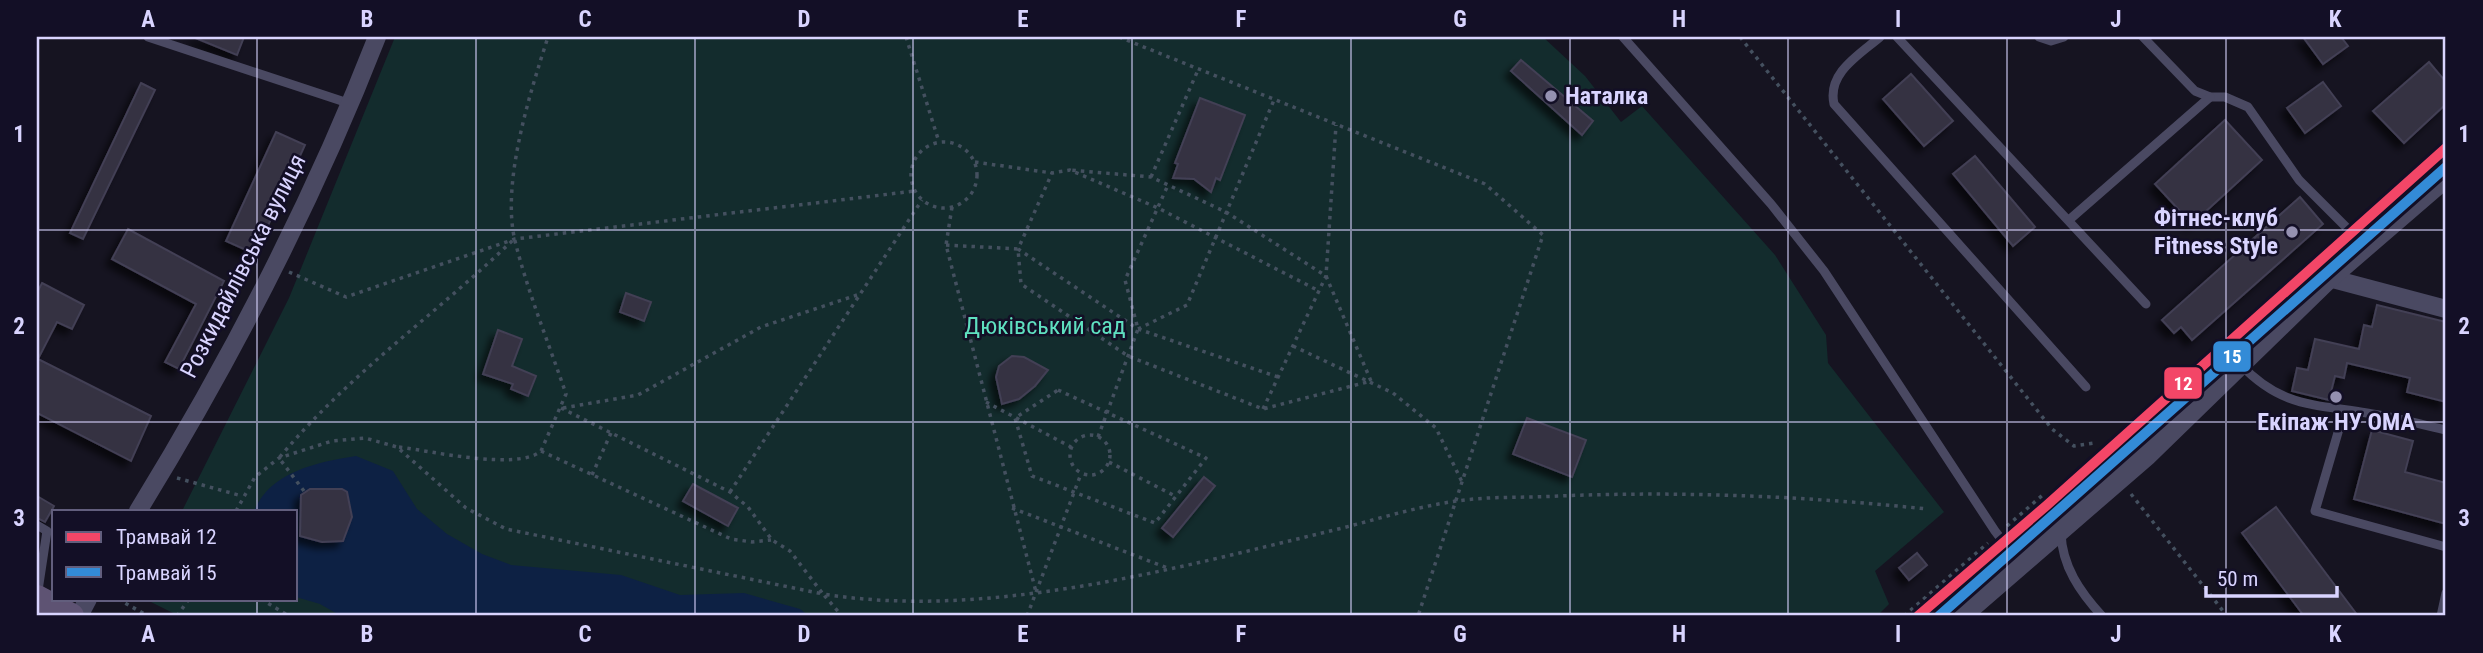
<svg xmlns="http://www.w3.org/2000/svg" width="2483" height="653" viewBox="0 0 2483 653" font-family="'Roboto Condensed',sans-serif">
	<style>
		.green { fill: #132c2d }
		.water { fill: #0d2144 }
		.building { fill: #343243; stroke: #433f54; stroke-width: 2; filter: url(#shadow) }
		.lines { fill: none; stroke-linecap: round; stroke-linejoin: round }
		.path { stroke: #44505f; stroke-width: 3.5; stroke-dasharray: 3.5 5; stroke-linecap: butt }
		.service { stroke: #4a4962; stroke-width: 9 }
		.minor { stroke: #4a4962; stroke-width: 18 }
		.tertiary { stroke: #4a4962; stroke-width: 21 }
		.primary { stroke: #5e5373; stroke-width: 26 }
		.tram-1-casing { stroke: #130f26; stroke-width: 16 }
		.tram-2-casing { stroke: #130f26; stroke-width: 16 }
		.tram-1 { stroke: #f34667; stroke-width: 10 }
		.tram-2 { stroke: #338bd7; stroke-width: 10 }
		.grid { fill: none; stroke: #d9d4ff; stroke-width: 2; stroke-opacity: 0.55 }
		.poi-dot { fill: #9591b1; stroke: #130f26; stroke-width: 2.5 }
		.labels { text-anchor: middle; dominant-baseline: central; stroke-width: 5; stroke-linejoin: round; paint-order: stroke }
		.poi-label { font-size: 24px; font-weight: bold; fill: #d9d4ff; stroke: #130f26; text-anchor: start }
		.street-label { font-size: 24px; fill: #d9d4ff; stroke: #130f26 }
		.park-label { font-size: 24px; fill: #5fe0c0; stroke: #130f26 }
		.line-badge { stroke: #130f26; stroke-width: 2.5 }
		.badge-label { font-size: 19px; text-anchor: middle; font-weight: bold; fill: #fff }
		.neatline { fill: none; stroke: #d9d4ff; stroke-width: 2.5 }
		.grid-label { font-size: 23px; text-anchor: middle; font-weight: bold; fill: #d9d4ff }
	</style>
	<defs>
		<filter id="shadow"><feDropShadow dx="-6" dy="6" stdDeviation="3.5" flood-color="#0009"/></filter>
	</defs>
	<rect width="100%" height="100%" fill="#161421"/>
	<polygon class="green" points="395,37 1543,37 1585,76 1621,122 1642,106 1775,255 1826,335 1828,363 1944,512 1875,571 1889,604 1877,616 179,616 145,599 296,599 296,511 182,511 289,298"/>
	<path class="water" d="M356 456 393 471 417 509 447 534 482 554 511 565 621 575 680 595 744 593 800 609 809 616H341L320 604 296 597V511H254C270 472 317 462 356 456Z"/>
	<g class="building">
		<polygon points="193,37 244,37 237,55"/>
		<polygon points="2303,37 2341,37 2348,46 2323,64"/>
		<polygon points="1521,60 1593,121 1582,135 1511,71"/>
		<polygon points="2429,62 2446,82 2446,104 2404,143 2373,111"/>
		<polygon points="1911,74 1953,121 1924,146 1883,99"/>
		<polygon points="2323,82 2341,106 2305,133 2287,108"/>
		<polygon points="141,83 155,90 83,239 70,233"/>
		<polygon points="1200,98 1245,115 1220,180 1216,178 1211,192 1194,179 1173,178 1178,164 1175,163"/>
		<polygon points="2225,120 2262,160 2192,224 2155,184"/>
		<polygon points="276,132 305,145 255,254 226,241"/>
		<polygon points="1975,156 2035,227 2013,246 1953,174"/>
		<polygon points="2300,197 2323,224 2192,340 2181,327 2174,333 2162,320"/>
		<polygon points="128,229 224,281 179,369 165,362 196,304 112,259"/>
		<polygon points="42,283 84,305 72,329 57,322 38,359 151,416 131,461 37,413 37,293"/>
		<polygon points="626,293 651,302 644,321 620,312"/>
		<polygon points="2377,305 2446,322 2446,402 2407,392 2410,378 2347,363 2344,378 2335,376 2329,400 2292,391 2297,368 2308,370 2315,339 2359,349 2364,325 2372,327"/>
		<polygon points="498,330 522,339 512,366 536,376 528,396 511,389 513,384 483,374"/>
		<polygon points="1012,356 1024,357 1048,370 1035,386 1019,399 1002,404 996,377 999,366"/>
		<polygon points="1527,418 1586,440 1572,477 1513,454"/>
		<polygon points="2372,430 2413,441 2405,472 2446,483 2446,524 2354,499"/>
		<polygon points="1204,477 1215,486 1173,537 1162,528"/>
		<polygon points="693,484 738,508 728,526 683,501"/>
		<polygon points="310,489 342,489 347,492 352,517 343,541 322,542 300,536 301,495"/>
		<polygon points="37,496 54,506 45,522 37,518"/>
		<polygon points="2276,507 2358,616 2304,616 2242,533"/>
		<polygon points="1917,553 1927,565 1909,580 1899,568"/>
	</g>
	<g class="lines">
		<g class="path">
			<polyline points="906,37 939,142"/>
			<polyline points="1119,37 1485,184 1543,235 1418,616"/>
			<polyline points="1740,37 2052,429 2074,446 2094,443"/>
			<circle cx="944" cy="175" r="33"/>
			<polyline points="975,162 1052,173"/>
			<polyline points="1151,177 1198,70"/>
			<polyline points="952,207 946,245 1036,592"/>
			<polyline points="946,245 1018,249 1021,284 1128,356 1263,409 1371,381 1326,276 1226,212 1151,177 1070,170"/>
			<polyline points="289,272 346,297 515,239 915,191"/>
			<polyline points="1138,329 1187,305 1274,100"/>
			<polyline points="1293,346 1393,393 1436,428 1462,482"/>
			<polyline points="1278,377 1138,329 1018,249 1052,173 1070,170 1158,208 1319,291"/>
			<polygon points="1058,390 1206,458 1155,523 1032,476 1015,418"/>
			<polyline points="986,402 1071,447"/>
			<path d="M561 408 730 492 748 507 772 540 790 551 823 594C985 620 1169 570 1326 532 1369 522 1413 507 1457 501 1490 496 1525 498 1558 496 1682 491 1803 496 1927 509"/>
			<polyline points="563,408 638,395 761,327 857,295"/>
			<polyline points="1263,409 1326,276 1336,125"/>
			<circle cx="1090" cy="455" r="20"/>
			<polyline points="1098,437 1138,329 1125,280 1168,185"/>
			<path d="M399 447C431 451 518 471 541 451L566 394C549 344 528 293 515 241 501 183 530 93 548 37"/>
			<polyline points="541,451 731,539 752,542 771,540"/>
			<polyline points="1109,462 1175,496"/>
			<polyline points="592,475 611,433"/>
			<polyline points="177,478 242,496"/>
			<path d="M304 491 279 458C351 372 434 316 513 240"/>
			<polyline points="730,492 922,200"/>
			<polyline points="2131,494 2227,616"/>
			<polyline points="1012,508 1170,569"/>
			<polyline points="236,511 255,477 279,458 332,441 365,438 397,447 466,508 506,529 823,594 842,616"/>
			<polyline points="2007,526 2045,493"/>
			<polyline points="1925,598 1938,616"/>
			<polyline points="118,599 148,616"/>
			<polyline points="261,599 289,616"/>
			<polyline points="177,616 189,599"/>
			<polyline points="1027,616 1081,474"/>
			<polyline points="1904,616 1988,543"/>
		</g>
		<g class="service">
			<polyline points="148,37 351,104"/>
			<polyline points="1623,37 1771,204 1824,271 1995,531 2021,565"/>
			<path d="M1880 37C1859 55 1827 73 1834 104L2086 387"/>
			<polyline points="1897,37 2146,304"/>
			<polyline points="2039,37 2051,41 2064,37"/>
			<polyline points="2143,37 2195,91 2210,97 2225,97 2248,107 2299,180 2365,246"/>
			<polyline points="2069,220 2210,97"/>
			<path d="M2240 364C2281 407 2312 404 2367 413 2393 417 2420 424 2446 430"/>
			<polyline points="2344,412 2315,511 2446,547"/>
			<polyline points="37,525 47,531 37,597"/>
			<path d="M2061 533C2062 566 2080 592 2102 616"/>
			<polyline points="2441,616 2446,593"/>
		</g>
		<g class="minor">
			<polyline points="2329,278 2446,309"/>
			<path d="M138 511C230 361 313 201 377 37"/>
			<polyline points="79,616 88,599"/>
		</g>
		<polyline class="tertiary" points="1961,616 2147,455 2329,278 2446,177"/>
		<polyline class="primary" points="37,598 71,616"/>
		<g class="tram-1-casing">
			<polyline id="tram-1" points="1918,616 2046,506 2446,148"/>
		</g>
		<g class="tram-2-casing">
			<polyline id="tram-2" points="1939,616 2446,167"/>
		</g>
		<use href="#tram-1" class="tram-1"/>
		<use href="#tram-2" class="tram-2"/>
	</g>
	<path class="grid" d="M257 37V511M476 37V616M695 37V616M913 37V616M1132 37V616M1351 37V616M1570 37V616M1788 37V616M2007 37V616M2226 37V616M37 230H2446M37 422H2446M257 599V616"/>
	<g class="poi-dot">
		<circle cx="1551" cy="96" r="7"/>
		<circle cx="2292" cy="232" r="7"/>
		<circle cx="2336" cy="397" r="7"/>
	</g>
	<g class="labels">
		<g class="poi-label">
			<text x="1565" y="96">Наталка</text>
			<text x="2278" y="218" text-anchor="end">Фітнес-клуб<tspan x="2278" dy="28">Fitness Style</tspan></text>
			<text x="2336" y="422" text-anchor="middle">Екіпаж НУ ОМА</text>
		</g>
		<g class="street-label">
			<text transform="translate(243 266) rotate(-63)">Розкидайлівська вулиця</text>
		</g>
		<g class="park-label">
			<text x="1045" y="326">Дюківський сад</text>
		</g>
	</g>
	<g class="line-badge">
		<rect x="2212" y="340" width="40" height="33" rx="7" fill="#338bd7"/>
		<rect x="2163" y="366" width="40" height="34" rx="7" fill="#f34667"/>
	</g>
	<g class="badge-label">
		<text x="2232" y="363">15</text>
		<text x="2183" y="390">12</text>
	</g>
	<rect width="2483" height="653" fill="none" stroke="#130f26" stroke-width="77"/>
	<rect x="52" y="510" width="245" height="91" fill="#130f26" stroke="#625e7d" stroke-width="2"/>
	<rect x="66" y="532" width="35" height="10" fill="#f34667" stroke="#625e7d" stroke-width="2"/>
	<text x="116" y="544" font-size="21" fill="#d9d4ff">Трамвай 12</text>
	<rect x="66" y="567" width="35" height="10" fill="#338bd7" stroke="#625e7d" stroke-width="2"/>
	<text x="116" y="580" font-size="21" fill="#d9d4ff">Трамвай 15</text>
	<path d="M2206 586v10h131v-10" fill="none" stroke="#d9d4ff" stroke-width="3.5"/>
	<text x="2217" y="586" font-size="21" fill="#d9d4ff" stroke="#130f26" stroke-width="5" paint-order="stroke">50 m</text>
	<rect x="38" y="38" width="2406" height="576" class="neatline"/>
	<g class="grid-label">
		<text x="148" y="27">A</text>
		<text x="367" y="27">B</text>
		<text x="585" y="27">C</text>
		<text x="804" y="27">D</text>
		<text x="1023" y="27">E</text>
		<text x="1241" y="27">F</text>
		<text x="1460" y="27">G</text>
		<text x="1679" y="27">H</text>
		<text x="1898" y="27">I</text>
		<text x="2116" y="27">J</text>
		<text x="2335" y="27">K</text>
		<text x="19" y="142">1</text>
		<text x="2464" y="142">1</text>
		<text x="19" y="334">2</text>
		<text x="2464" y="334">2</text>
		<text x="19" y="526">3</text>
		<text x="2464" y="526">3</text>
		<text x="148" y="642">A</text>
		<text x="367" y="642">B</text>
		<text x="585" y="642">C</text>
		<text x="804" y="642">D</text>
		<text x="1023" y="642">E</text>
		<text x="1241" y="642">F</text>
		<text x="1460" y="642">G</text>
		<text x="1679" y="642">H</text>
		<text x="1898" y="642">I</text>
		<text x="2116" y="642">J</text>
		<text x="2335" y="642">K</text>
	</g>
</svg>
